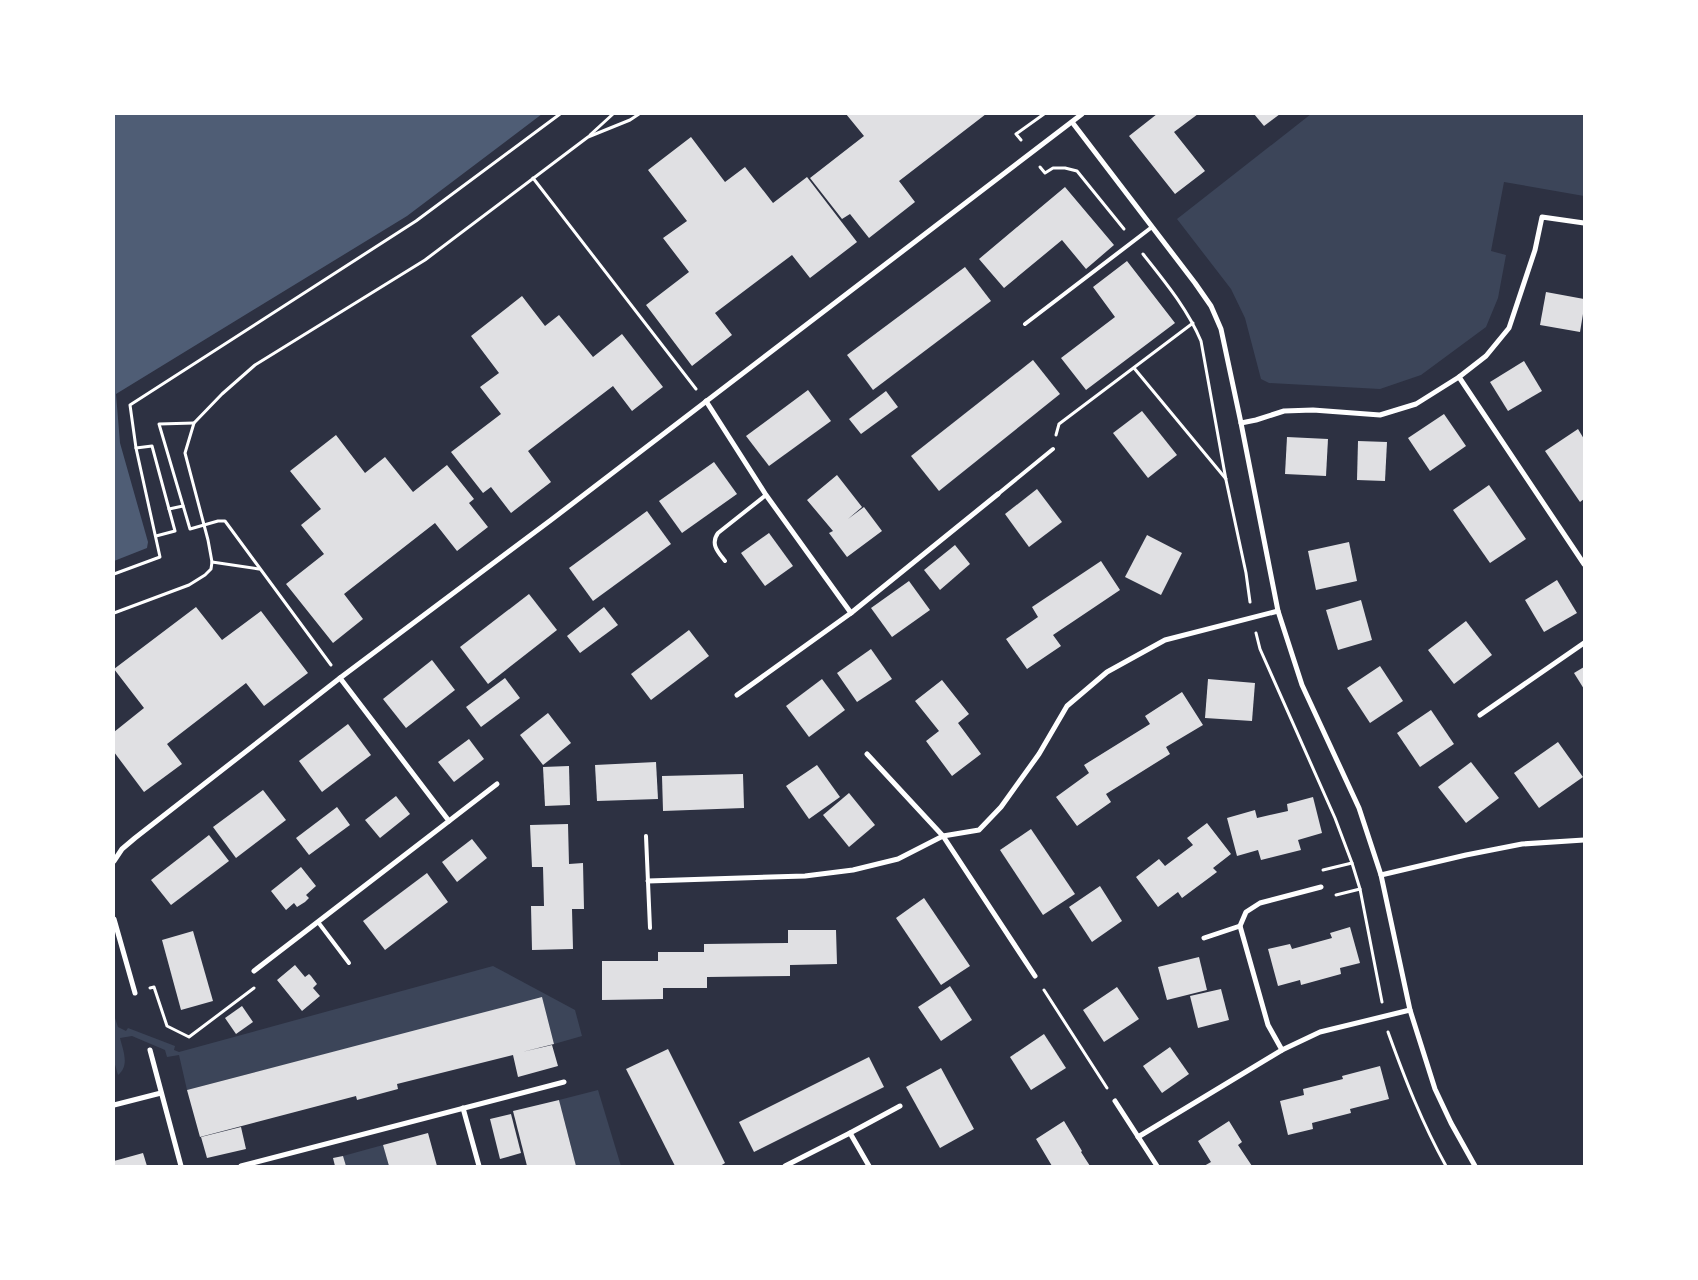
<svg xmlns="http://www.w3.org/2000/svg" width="1698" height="1280" viewBox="0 0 1698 1280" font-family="Montserrat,sans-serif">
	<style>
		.green { fill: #3c4559 }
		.water { fill: #4f5d75 }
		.building { fill: #e0e0e3 }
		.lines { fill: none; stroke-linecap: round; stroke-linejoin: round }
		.path { stroke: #fff; stroke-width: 3 }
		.service { stroke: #fff; stroke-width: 4 }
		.minor { stroke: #fff; stroke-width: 5 }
	</style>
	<rect width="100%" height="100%" fill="#2d3142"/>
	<g class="green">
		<polygon points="1311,114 1584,114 1584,196 1504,182 1491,251 1506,255 1498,298 1486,327 1421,375 1380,389 1269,383 1261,379 1245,318 1231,289 1177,219"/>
		<path d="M493 966 575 1010 582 1036 554 1044 542 998 187 1090 179 1055 167 1057 165 1050 132 1036 120 1038C123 1050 130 1066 118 1075L114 1061V1015L118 1027 126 1031 128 1028 175 1046 174 1050 179 1052Z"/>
		<polygon points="598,1090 621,1166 576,1166 559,1100"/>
		<polygon points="383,1145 389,1166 346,1166 343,1156"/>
	</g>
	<polygon class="water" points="114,114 542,114 407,216 116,394 120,443 148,542 147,548 114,561"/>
	<g class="building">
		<polygon points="846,114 986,114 899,181 915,202 869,238 850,214 842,219 810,178 864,136"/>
		<polygon points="1157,114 1198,114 1174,132 1205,171 1175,194 1129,136"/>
		<polygon points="1254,114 1280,114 1264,126"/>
		<polygon points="691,137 725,182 745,167 773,203 807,177 857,242 810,278 792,255 715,313 732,335 692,366 646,305 689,272 663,238 687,221 648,170"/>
		<polygon points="1065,187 1114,245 1086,269 1062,240 1004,288 979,259"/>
		<polygon points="1127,261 1175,323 1086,390 1061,358 1115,317 1093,287"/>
		<polygon points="965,267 991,301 873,390 847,355"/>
		<polygon points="1546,292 1584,299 1584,308 1580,332 1540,325"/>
		<polygon points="522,296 545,326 559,315 593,357 622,334 663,387 632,411 613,386 528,451 551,482 511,513 491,487 483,493 451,452 501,414 480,387 499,373 471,336"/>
		<polygon points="1033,360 1060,394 939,491 911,456"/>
		<polygon points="1524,361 1542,391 1508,411 1490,382"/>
		<polygon points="808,390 831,421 769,466 746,436"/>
		<polygon points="886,391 898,407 861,434 849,419"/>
		<polygon points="1142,411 1177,455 1148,478 1113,433"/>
		<polygon points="1444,414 1466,446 1430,471 1408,438"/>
		<polygon points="1578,429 1584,439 1584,499 1580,502 1545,451"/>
		<polygon points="336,435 365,473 385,457 413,492 447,465 474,499 469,503 488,527 457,551 435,523 344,594 363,619 333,643 286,584 324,554 301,525 321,509 290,471"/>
		<polygon points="1287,437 1328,439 1326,476 1285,474"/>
		<polygon points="1358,441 1387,442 1385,481 1357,480"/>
		<polygon points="714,462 737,494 682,533 659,501"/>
		<polygon points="837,475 862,507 848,519 864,507 882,531 847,557 829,533 833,531 807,500"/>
		<polygon points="1489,485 1526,539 1490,563 1453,510"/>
		<polygon points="1037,489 1062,522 1029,547 1005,514"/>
		<polygon points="647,511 671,544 593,601 569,568"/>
		<polygon points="769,533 793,566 765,586 741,553"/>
		<polygon points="1147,535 1182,553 1161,595 1125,577"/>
		<polygon points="1349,542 1357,581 1316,590 1308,551"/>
		<polygon points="955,545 970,564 940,590 924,570"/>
		<polygon points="1101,561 1120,590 1053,635 1061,646 1027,669 1006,639 1038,617 1032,607"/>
		<polygon points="1557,580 1577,613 1544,632 1525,600"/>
		<polygon points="909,581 930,610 892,637 871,608"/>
		<polygon points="529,594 557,630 488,684 460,647"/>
		<polygon points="1361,600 1372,640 1338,650 1326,610"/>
		<polygon points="196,607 222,640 261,611 308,673 264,706 246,683 167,744 182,764 144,792 114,752 114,732 144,708 114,669"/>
		<polygon points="604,607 618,625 580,653 567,636"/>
		<polygon points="1466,621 1492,655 1454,684 1428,650"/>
		<polygon points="689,630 709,656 651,700 631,674"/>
		<polygon points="871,649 892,679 857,702 837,673"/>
		<polygon points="432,660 455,690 406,728 383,699"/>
		<polygon points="1380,666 1403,701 1370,723 1347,688"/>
		<polygon points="1584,667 1584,689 1574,673"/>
		<polygon points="505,678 520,698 481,727 466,707"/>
		<polygon points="822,679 845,710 809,737 786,706"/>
		<polygon points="1208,679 1255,683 1252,721 1205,718"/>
		<polygon points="942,680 969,714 958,723 981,754 952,776 926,741 939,731 915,701"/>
		<polygon points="1182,692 1203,725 1166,747 1170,754 1106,794 1111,802 1077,826 1056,797 1089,773 1084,765 1150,724 1145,716"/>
		<polygon points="1431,710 1454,744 1420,767 1397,733"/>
		<polygon points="548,713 571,743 543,765 520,735"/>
		<polygon points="348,724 371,755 322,792 299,761"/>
		<polygon points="469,739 484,759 454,782 438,762"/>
		<polygon points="1558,742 1583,777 1539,808 1514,773"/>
		<polygon points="656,762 658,799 597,801 595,765"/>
		<polygon points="1471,762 1499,798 1466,823 1438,787"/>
		<polygon points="817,765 840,797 809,819 786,786"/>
		<polygon points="569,766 570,805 545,806 543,767"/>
		<polygon points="743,774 744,808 663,811 662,776"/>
		<polygon points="263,790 286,820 236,858 213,827"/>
		<polygon points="849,793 875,825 849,847 823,815"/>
		<polygon points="396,796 410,814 380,838 365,820"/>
		<polygon points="1313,797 1322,833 1298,840 1301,850 1261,860 1258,850 1237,856 1227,818 1255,810 1257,818 1288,811 1287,804"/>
		<polygon points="337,807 350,825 309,855 296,838"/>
		<polygon points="1207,823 1231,854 1213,868 1217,872 1182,898 1178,892 1158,907 1136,877 1159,859 1165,866 1193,845 1187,838"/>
		<polygon points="568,824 569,864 583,863 584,909 572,909 573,949 532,950 531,906 544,906 543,867 532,867 530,825"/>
		<polygon points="1031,829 1075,894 1043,915 1000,850"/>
		<polygon points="209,835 229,861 171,905 151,880"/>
		<polygon points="472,839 487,858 457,882 442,862"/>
		<polygon points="301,867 316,886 306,895 309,898 305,902 297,907 294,903 286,910 271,891"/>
		<polygon points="427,873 448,902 385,950 363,921"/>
		<polygon points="1100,886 1122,921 1092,942 1069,907"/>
		<polygon points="924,898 970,966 941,985 896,918"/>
		<polygon points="1350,927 1360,963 1340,968 1341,974 1301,985 1300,980 1278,986 1268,949 1290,944 1292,949 1332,938 1330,933"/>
		<polygon points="788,930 836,930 837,964 790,965 790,976 707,977 707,988 663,988 663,999 602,1000 602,961 658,961 658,952 704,952 704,944 788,943"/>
		<polygon points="193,931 213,1001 181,1010 162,940"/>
		<polygon points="1199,957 1207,990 1167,1000 1158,967"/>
		<polygon points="295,965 305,977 309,974 311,976 317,984 313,988 320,996 302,1011 277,980"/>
		<polygon points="950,986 972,1020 941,1041 918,1007"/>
		<polygon points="1117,987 1139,1019 1104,1042 1083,1010"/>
		<polygon points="1221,989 1229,1020 1198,1028 1190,996"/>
		<polygon points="542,997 554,1044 522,1052 552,1045 558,1066 518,1077 513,1055 397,1084 398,1089 357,1100 356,1096 200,1137 187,1090"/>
		<polygon points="242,1006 253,1022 236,1034 225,1018"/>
		<polygon points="1044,1034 1066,1068 1031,1090 1010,1057"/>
		<polygon points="1170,1047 1189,1074 1162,1093 1143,1066"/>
		<polygon points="668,1049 725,1163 720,1166 675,1166 626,1069"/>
		<polygon points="869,1057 884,1087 754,1152 739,1122"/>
		<polygon points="1380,1066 1389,1099 1350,1109 1351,1113 1312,1123 1313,1129 1288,1135 1280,1101 1304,1095 1303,1089 1343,1079 1342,1076"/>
		<polygon points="941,1068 974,1129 940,1148 906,1087"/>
		<polygon points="559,1100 576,1166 527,1166 513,1111"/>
		<polygon points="511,1114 521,1153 500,1159 490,1119"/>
		<polygon points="1064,1121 1082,1151 1081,1152 1090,1166 1052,1166 1036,1139"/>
		<polygon points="1229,1121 1242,1142 1238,1145 1252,1166 1204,1166 1211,1162 1198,1141"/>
		<polygon points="241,1127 246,1149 207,1158 201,1137"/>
		<polygon points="428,1133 437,1166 389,1166 383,1145"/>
		<polygon points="143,1153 147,1166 114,1166 114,1161"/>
		<polygon points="343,1156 346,1166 335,1166 333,1158"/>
	</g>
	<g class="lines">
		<g class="path">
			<polyline points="590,135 613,114"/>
			<polyline points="1021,140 1016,134 1044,114"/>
			<polyline points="1040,167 1045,173 1053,168 1065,168 1077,171 1124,229"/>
			<polyline points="533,178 696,389"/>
			<path d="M1143 254C1165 282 1187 308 1201 341L1226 480 1246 573 1250 602"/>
			<polyline points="1134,368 1226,479"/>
			<polyline points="194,423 159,424 190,529 218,521 225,521 331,665"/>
			<polyline points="1056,435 1059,424 1193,323"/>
			<polyline points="136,448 152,446 169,509 183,506"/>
			<polyline points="156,536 175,531 169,509"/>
			<polyline points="212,562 259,569"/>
			<polyline points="114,574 160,557 136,448 130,405 416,221 560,114"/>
			<polyline points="114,613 189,585 205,575 211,569 212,562 208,540 185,453 194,423 222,394 255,365 425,260 588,137 630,120 639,114"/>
			<polyline points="1256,633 1260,649 1335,818 1352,863 1360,889 1382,1002"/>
			<polyline points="1323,870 1352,863"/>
			<polyline points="1336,895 1360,889"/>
			<polyline points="150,988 154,987 167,1026 189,1037 254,988"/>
			<polyline points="1044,990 1107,1088"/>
			<path d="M1388 1032C1405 1079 1422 1123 1446 1166"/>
		</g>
		<g class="service">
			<polyline points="1025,324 1152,227"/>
			<polyline points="998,494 1053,449"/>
			<path d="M725 561C718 552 710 544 718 533L766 495"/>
			<polyline points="646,836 650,928"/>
			<polyline points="318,922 349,963"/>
		</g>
		<g class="minor">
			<polyline points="1072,122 1195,283 1211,306 1221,329 1241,423 1278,611 1302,685 1359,808 1381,875 1410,1010 1435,1089 1451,1123 1475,1166"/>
			<polyline points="1459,377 1584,564"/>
			<polyline points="706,401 766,495 851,613"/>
			<polyline points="1241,423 1256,420 1284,411 1313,410 1380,415 1416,404 1459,377 1486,356 1509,328 1535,250 1542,217 1584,223"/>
			<polyline points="737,695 851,613 998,494"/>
			<polyline points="1480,715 1584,643"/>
			<polyline points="867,754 943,836 1035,976"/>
			<polyline points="449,821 497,784"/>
			<polyline points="114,861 122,849 135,838 340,678 551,520 1082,114"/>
			<polyline points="1381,875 1466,855 1522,844 1584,840"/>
			<polyline points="648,881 805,876 853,870 898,859 943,836 979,830 1001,807 1039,754 1067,706 1107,672 1165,640 1278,611"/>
			<polyline points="114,919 135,993"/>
			<polyline points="1204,938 1240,926"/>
			<polyline points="254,971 449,821 340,678"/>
			<polyline points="150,1050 181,1166"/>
			<polyline points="1282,1050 1268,1025 1240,926 1246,912 1260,903 1321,887"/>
			<polyline points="1115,1101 1157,1166"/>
			<polyline points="114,1105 161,1093"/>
			<polyline points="463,1108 479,1166"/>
			<polyline points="850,1133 900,1106"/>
			<polyline points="1138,1137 1282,1050 1320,1032 1410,1010"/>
			<polyline points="241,1166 564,1082"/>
			<polyline points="785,1166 850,1133 869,1166"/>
		</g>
	</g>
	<rect width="1698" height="1280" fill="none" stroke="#ffffff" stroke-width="230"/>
</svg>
